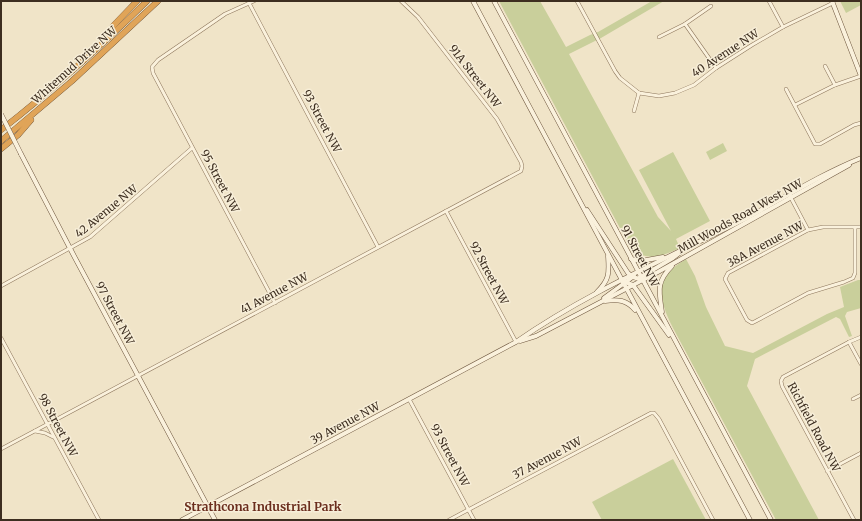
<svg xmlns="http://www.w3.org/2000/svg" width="862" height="521" viewBox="0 0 862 521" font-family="Merriweather,serif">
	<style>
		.green { fill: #c9cf9b }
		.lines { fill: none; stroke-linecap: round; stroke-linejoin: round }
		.street-casing { stroke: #8d765c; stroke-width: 4 }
		.secondary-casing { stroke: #6f573f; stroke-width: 5 }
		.highway-casing { stroke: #5b4430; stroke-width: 6 }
		.street { stroke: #faf1dc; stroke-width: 3 }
		.secondary { stroke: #faf1dc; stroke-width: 4 }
		.highway { stroke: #e0a458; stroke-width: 5.5 }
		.secondary-bridge-casing { stroke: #6f573f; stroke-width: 5; stroke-linecap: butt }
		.secondary-bridge { stroke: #faf1dc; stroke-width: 4 }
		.labels { text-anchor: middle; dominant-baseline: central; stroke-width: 3; stroke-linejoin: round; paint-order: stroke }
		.street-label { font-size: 11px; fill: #3d2e20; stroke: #f7eed8 }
		.neighbourhood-label { font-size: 12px; font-weight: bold; fill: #6b2e1e; stroke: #f7eed8 }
	</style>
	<rect width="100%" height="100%" fill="#f0e4c8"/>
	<g class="green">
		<path d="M499 1H540L566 47 590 35 598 32 652 1H664L601 38 569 54 658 217 671 231 639 170 673 152 710 221 676 239 680 248C661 257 644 263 629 245Z"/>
		<polygon points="840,1 861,1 861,5 846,13"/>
		<polygon points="723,143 727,151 710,160 706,152"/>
		<path d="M686 259 695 276 706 307 725 346 753 353 827 314 844 307 840 287 858 280H861V308L847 312 845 316 852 336 849 337 840 319 836 317 755 359 747 386 819 520H776L673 328C658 298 653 278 686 259Z"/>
		<polygon points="673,459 706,520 602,520 592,502"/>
	</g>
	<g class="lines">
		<g class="street-casing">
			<g id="street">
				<polyline points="254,1 225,14 158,60 152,67 153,73 275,303"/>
				<polyline points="577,1 615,71 620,78 639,93"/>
				<polyline points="769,1 783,27"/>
				<polyline points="249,3 378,247"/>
				<polyline points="685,24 716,68"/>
				<polyline points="659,37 685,24 711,6"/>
				<polyline points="825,66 835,85"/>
				<polyline points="786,89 815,144 820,144 854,125 861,123"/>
				<polyline points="639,93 659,96 675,93 694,85 716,68 752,45 783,27 833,3"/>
				<polyline points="795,105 835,85 861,76"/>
				<polyline points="634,111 639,93"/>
				<polyline points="790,196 808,230"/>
				<polyline points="446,211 516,342"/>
				<polyline points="855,227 855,273 853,278 844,282 808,293 756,321 752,323 747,320 725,279 728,273 808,230 823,227 861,227"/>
				<polyline points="1,286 90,237 192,148"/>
				<polyline points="1,338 99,520"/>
				<polyline points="849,342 861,364"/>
				<polyline points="409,399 474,520"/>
				<polyline points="853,399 861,395"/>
				<polyline points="35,431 45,433 53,437"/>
				<polyline points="1,449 521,171 522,166 521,162 497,119 418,17 401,1"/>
				<polyline points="827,471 861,453"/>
				<polyline points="449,520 651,413 654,413 659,419 713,520"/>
				<polyline points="854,520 782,386 781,381 783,377 849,342 861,337"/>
			</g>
		</g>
		<g class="secondary-casing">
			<g id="secondary">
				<polyline points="473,1 750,520"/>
				<polyline points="494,1 771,520"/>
				<polyline points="832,1 861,76"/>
				<polyline points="21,154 73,254 215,520"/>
				<polyline points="587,210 628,273 633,277 642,280"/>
				<polyline points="631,259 641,261 663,257"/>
				<polyline points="639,278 673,258 682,251"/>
				<polyline points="622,281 633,285 669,335"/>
				<path d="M597 292C610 279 609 273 608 256"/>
				<polyline points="604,298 634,276"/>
				<path d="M605 301C618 299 627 300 635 310"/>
				<path d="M662 312C659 291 656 282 672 266"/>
				<polyline points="520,341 536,336 658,272 849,165"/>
				<path d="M182 520 516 342C586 293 666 259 743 220 782 199 819 175 861 158"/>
			</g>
		</g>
		<g class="highway-casing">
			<g id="highway">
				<polyline points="106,37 113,26 137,1"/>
				<path d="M1 130C52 90 101 46 147 1"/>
				<polyline points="1,141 72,81 158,1"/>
				<polyline points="1,149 18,135 31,120"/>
			</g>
		</g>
		<use href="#street" class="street"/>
		<use href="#secondary" class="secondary"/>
		<use href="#highway" class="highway"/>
		<g class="secondary-bridge-casing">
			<polyline id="secondary-bridge" points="1,114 21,154"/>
		</g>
		<use href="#secondary-bridge" class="secondary-bridge"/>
	</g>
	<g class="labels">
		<g class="street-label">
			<text transform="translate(725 53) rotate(-33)">40 Avenue NW</text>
			<text transform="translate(74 65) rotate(-42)">Whitemud Drive NW</text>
			<text transform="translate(475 76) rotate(52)">91A Street NW</text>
			<text transform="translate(322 121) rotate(62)">93 Street NW</text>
			<text transform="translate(220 181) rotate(62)">95 Street NW</text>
			<text transform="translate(106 211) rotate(-39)">42 Avenue NW</text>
			<text transform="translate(740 216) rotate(-29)">Mill Woods Road West NW</text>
			<text transform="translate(765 244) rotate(-28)">38A Avenue NW</text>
			<text transform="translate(640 256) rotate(62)">91 Street NW</text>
			<text transform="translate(489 273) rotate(62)">92 Street NW</text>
			<text transform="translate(274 293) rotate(-28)">41 Avenue NW</text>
			<text transform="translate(115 313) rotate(62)">97 Street NW</text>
			<text transform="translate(345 423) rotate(-28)">39 Avenue NW</text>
			<text transform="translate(58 425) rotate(62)">98 Street NW</text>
			<text transform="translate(814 427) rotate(62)">Richfield Road NW</text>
			<text transform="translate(450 455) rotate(62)">93 Street NW</text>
			<text transform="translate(547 458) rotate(-28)">37 Avenue NW</text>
		</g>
		<g class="neighbourhood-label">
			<text x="263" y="506">Strathcona Industrial Park</text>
		</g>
	</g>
	<rect width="862" height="521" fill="none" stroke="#3d2e20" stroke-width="4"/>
</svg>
